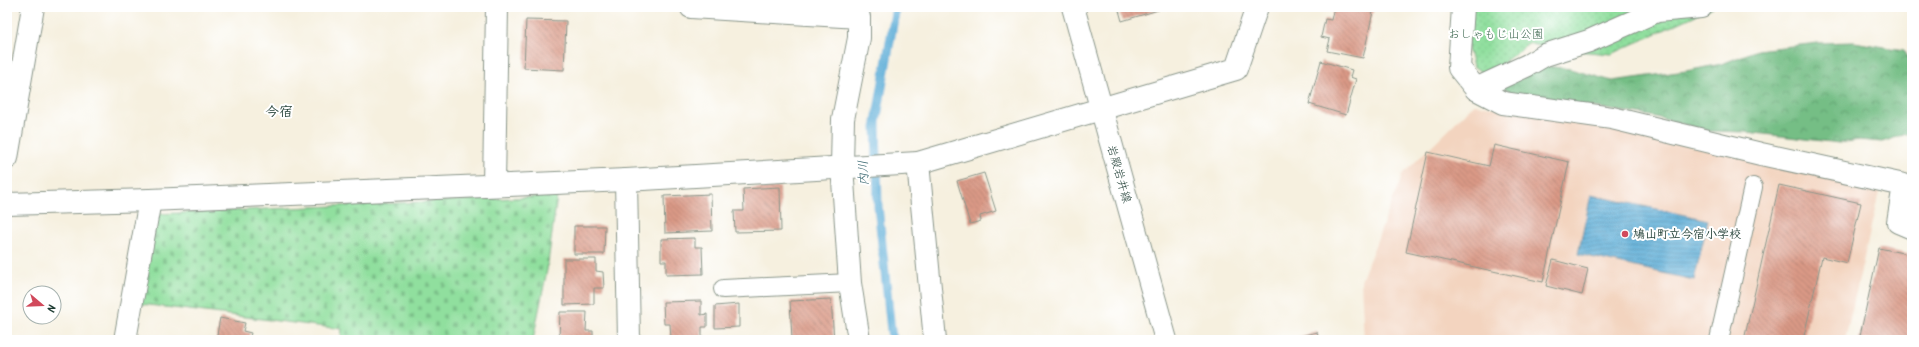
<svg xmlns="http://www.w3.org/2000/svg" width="1919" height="347" viewBox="0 0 1919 347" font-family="Kalam,'Klee One',sans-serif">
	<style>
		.built { fill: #f3d4bf }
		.forest { fill: url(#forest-crowns); stroke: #4a7e5c }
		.cemetery { fill: url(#cemetery-stones); stroke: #588e69 }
		.park { fill: url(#park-dots); stroke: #588e69 }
		.water { fill: url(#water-rules); stroke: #3e7586 }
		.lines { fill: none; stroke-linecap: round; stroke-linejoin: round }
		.stream { stroke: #5dadd7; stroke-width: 9 }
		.building { fill: url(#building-back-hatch) }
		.lane-casing { stroke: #8a968a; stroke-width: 20 }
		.street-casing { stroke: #8a968a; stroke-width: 24 }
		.secondary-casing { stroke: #8a968a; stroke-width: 24 }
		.lane { stroke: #fff; stroke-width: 18 }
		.street { stroke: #fff; stroke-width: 22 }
		.secondary { stroke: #fff; stroke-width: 22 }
		.poi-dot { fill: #d1495b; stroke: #fff; stroke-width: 1.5 }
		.labels { text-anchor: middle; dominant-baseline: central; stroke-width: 4; stroke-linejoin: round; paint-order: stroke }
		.park-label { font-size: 12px; fill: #3b664e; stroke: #fff }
		.street-label { font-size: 12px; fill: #1f3d34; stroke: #fff }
		.poi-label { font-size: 12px; font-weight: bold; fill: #1f3d34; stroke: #fff; text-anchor: start }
		.water-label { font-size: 13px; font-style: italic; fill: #35646d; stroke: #fff }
		.quarter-label { font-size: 14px; font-weight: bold; fill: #1f3d34; stroke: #fff }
	</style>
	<defs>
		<pattern id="forest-crowns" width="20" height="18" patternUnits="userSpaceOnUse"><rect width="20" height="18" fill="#74be85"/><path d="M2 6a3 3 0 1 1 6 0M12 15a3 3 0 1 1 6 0" fill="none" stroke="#5f9c6e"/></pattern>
		<pattern id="cemetery-stones" width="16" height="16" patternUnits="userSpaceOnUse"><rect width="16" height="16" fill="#90df9e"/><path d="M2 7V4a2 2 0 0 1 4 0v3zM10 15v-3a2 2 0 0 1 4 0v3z" fill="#7cc089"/></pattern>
		<pattern id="park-dots" width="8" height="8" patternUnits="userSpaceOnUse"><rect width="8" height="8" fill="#90df9e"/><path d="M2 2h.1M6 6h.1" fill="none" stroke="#7cc089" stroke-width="1.8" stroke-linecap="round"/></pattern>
		<pattern id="water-rules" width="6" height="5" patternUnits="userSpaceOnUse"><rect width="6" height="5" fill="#5dadd7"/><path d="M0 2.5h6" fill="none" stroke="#4c8eaf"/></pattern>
		<pattern id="building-back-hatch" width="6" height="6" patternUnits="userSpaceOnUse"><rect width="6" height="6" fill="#da9986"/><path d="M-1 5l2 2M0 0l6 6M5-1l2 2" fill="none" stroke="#b07e6e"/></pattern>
	</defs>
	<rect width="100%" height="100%" fill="#fff"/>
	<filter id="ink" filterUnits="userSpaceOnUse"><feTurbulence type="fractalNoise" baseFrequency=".025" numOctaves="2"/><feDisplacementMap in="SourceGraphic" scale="8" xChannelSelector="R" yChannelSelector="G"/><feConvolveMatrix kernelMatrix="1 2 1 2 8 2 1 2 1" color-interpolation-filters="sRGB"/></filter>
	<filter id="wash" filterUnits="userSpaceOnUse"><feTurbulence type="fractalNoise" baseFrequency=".012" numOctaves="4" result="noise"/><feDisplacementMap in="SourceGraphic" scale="16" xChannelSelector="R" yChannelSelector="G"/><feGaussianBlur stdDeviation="0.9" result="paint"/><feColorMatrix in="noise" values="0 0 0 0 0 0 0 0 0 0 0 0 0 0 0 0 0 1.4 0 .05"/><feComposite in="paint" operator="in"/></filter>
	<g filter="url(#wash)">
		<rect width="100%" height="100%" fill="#f6f0df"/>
		<polygon class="built" points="1474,104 1608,127 1880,188 1845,340 1364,340 1361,281 1403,174"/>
		<polygon class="forest" points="1853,42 1904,50 1912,65 1912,132 1882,142 1859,140 1839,143 1747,132 1709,131 1652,116 1515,95 1503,87 1546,66 1570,69 1612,81 1686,71 1722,64 1757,50 1818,43"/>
		<polygon class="cemetery" points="557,196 547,270 533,340 341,340 342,329 141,304 156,214"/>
		<polygon class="park" points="1472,7 1713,7 1612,54 1552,49 1528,43 1487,76 1473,66 1468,48"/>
		<polygon class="water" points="1591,195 1708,220 1694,280 1578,254"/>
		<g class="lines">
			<polyline class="stream" points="892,340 878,206 876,122 896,7"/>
		</g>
		<g id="blocks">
			<g class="building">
				<polygon points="1118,7 1168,7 1122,21"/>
				<polygon points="1334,7 1374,7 1363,58 1327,51 1330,39 1321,37 1325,19 1331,20"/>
				<polygon points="526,20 566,21 564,70 524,68"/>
				<polygon points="1321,61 1352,70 1350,77 1356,79 1346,115 1309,104"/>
				<polygon points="1494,145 1569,162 1543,282 1406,252 1428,152 1489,166"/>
				<polygon points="984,173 996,211 980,216 981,221 970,224 957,181"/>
				<polygon points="1779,185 1861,203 1847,263 1822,257 1804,336 1805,340 1744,340"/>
				<polygon points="780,187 781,231 735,232 734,211 744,211 743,189"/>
				<polygon points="711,194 712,231 665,233 664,196"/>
				<polygon points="574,226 605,226 604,254 574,254"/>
				<polygon points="695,238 695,247 702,247 703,274 666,275 666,261 661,261 661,239"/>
				<polygon points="1879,248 1912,255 1912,340 1859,340"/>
				<polygon points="564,259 596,259 596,271 603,272 604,288 594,288 594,304 564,305"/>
				<polygon points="1553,260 1588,269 1582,295 1546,286"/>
				<polygon points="831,299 834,340 792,340 790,301"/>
				<polygon points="701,301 701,315 707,314 707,327 702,327 702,338 671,339 670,324 664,324 663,302"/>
				<polygon points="739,304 739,327 715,328 715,306"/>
				<polygon points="560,312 587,312 586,331 593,331 593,340 559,340"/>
				<polygon points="220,318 245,323 243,331 251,333 249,340 216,340"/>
				<polygon points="1317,332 1319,340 1289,340 1289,339"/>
			</g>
		</g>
	</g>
	<g filter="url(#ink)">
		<use href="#blocks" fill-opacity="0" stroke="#8a968a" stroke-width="1"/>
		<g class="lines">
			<g class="lane-casing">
				<g id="lane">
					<polyline points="723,289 850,283"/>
					<polyline points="1719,340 1753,187"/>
				</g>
			</g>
			<g class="street-casing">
				<g id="street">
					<polyline points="691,7 859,17 859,38 843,119 842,166 850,283 859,340"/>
					<polyline points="1463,7 1459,68 1476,89 1503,103 1612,118 1761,154 1904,185 1898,222 1912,228"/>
					<polyline points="1476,89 1528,65 1545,55 1589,41 1657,11 1701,7"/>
					<polyline points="7,158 33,7"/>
					<polyline points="918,163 935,340"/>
					<polyline points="626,180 629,340"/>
					<polyline points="494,185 497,7"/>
					<polyline points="7,204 150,200 626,180 918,163 1236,69 1257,7"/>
					<polyline points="125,340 150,200"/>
				</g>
			</g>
			<g class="secondary-casing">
				<polyline id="secondary" points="1073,7 1166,340"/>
			</g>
			<use href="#lane" class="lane"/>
			<use href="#street" class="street"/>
			<use href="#secondary" class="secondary"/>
		</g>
	</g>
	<circle class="poi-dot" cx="1625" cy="234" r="4"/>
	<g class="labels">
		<g class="park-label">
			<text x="1496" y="34">おしゃもじ山公園</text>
		</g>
		<g class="street-label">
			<text transform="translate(1119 174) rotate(74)">岩殿岩井線</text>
		</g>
		<g class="poi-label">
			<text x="1633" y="234">鳩山町立今宿小学校</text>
		</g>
		<g class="water-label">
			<text transform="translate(864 173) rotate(-92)">内川</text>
		</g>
		<g class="quarter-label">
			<text x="279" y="112">今宿</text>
		</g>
	</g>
	<rect width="1919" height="347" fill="none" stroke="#fff" stroke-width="24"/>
	<g transform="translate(42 305) rotate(109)"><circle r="19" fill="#ffffff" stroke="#a5b1ae"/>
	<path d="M0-3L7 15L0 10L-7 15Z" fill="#d1495b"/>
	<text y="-6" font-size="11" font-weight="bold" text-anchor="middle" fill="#1f3d34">N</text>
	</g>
</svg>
